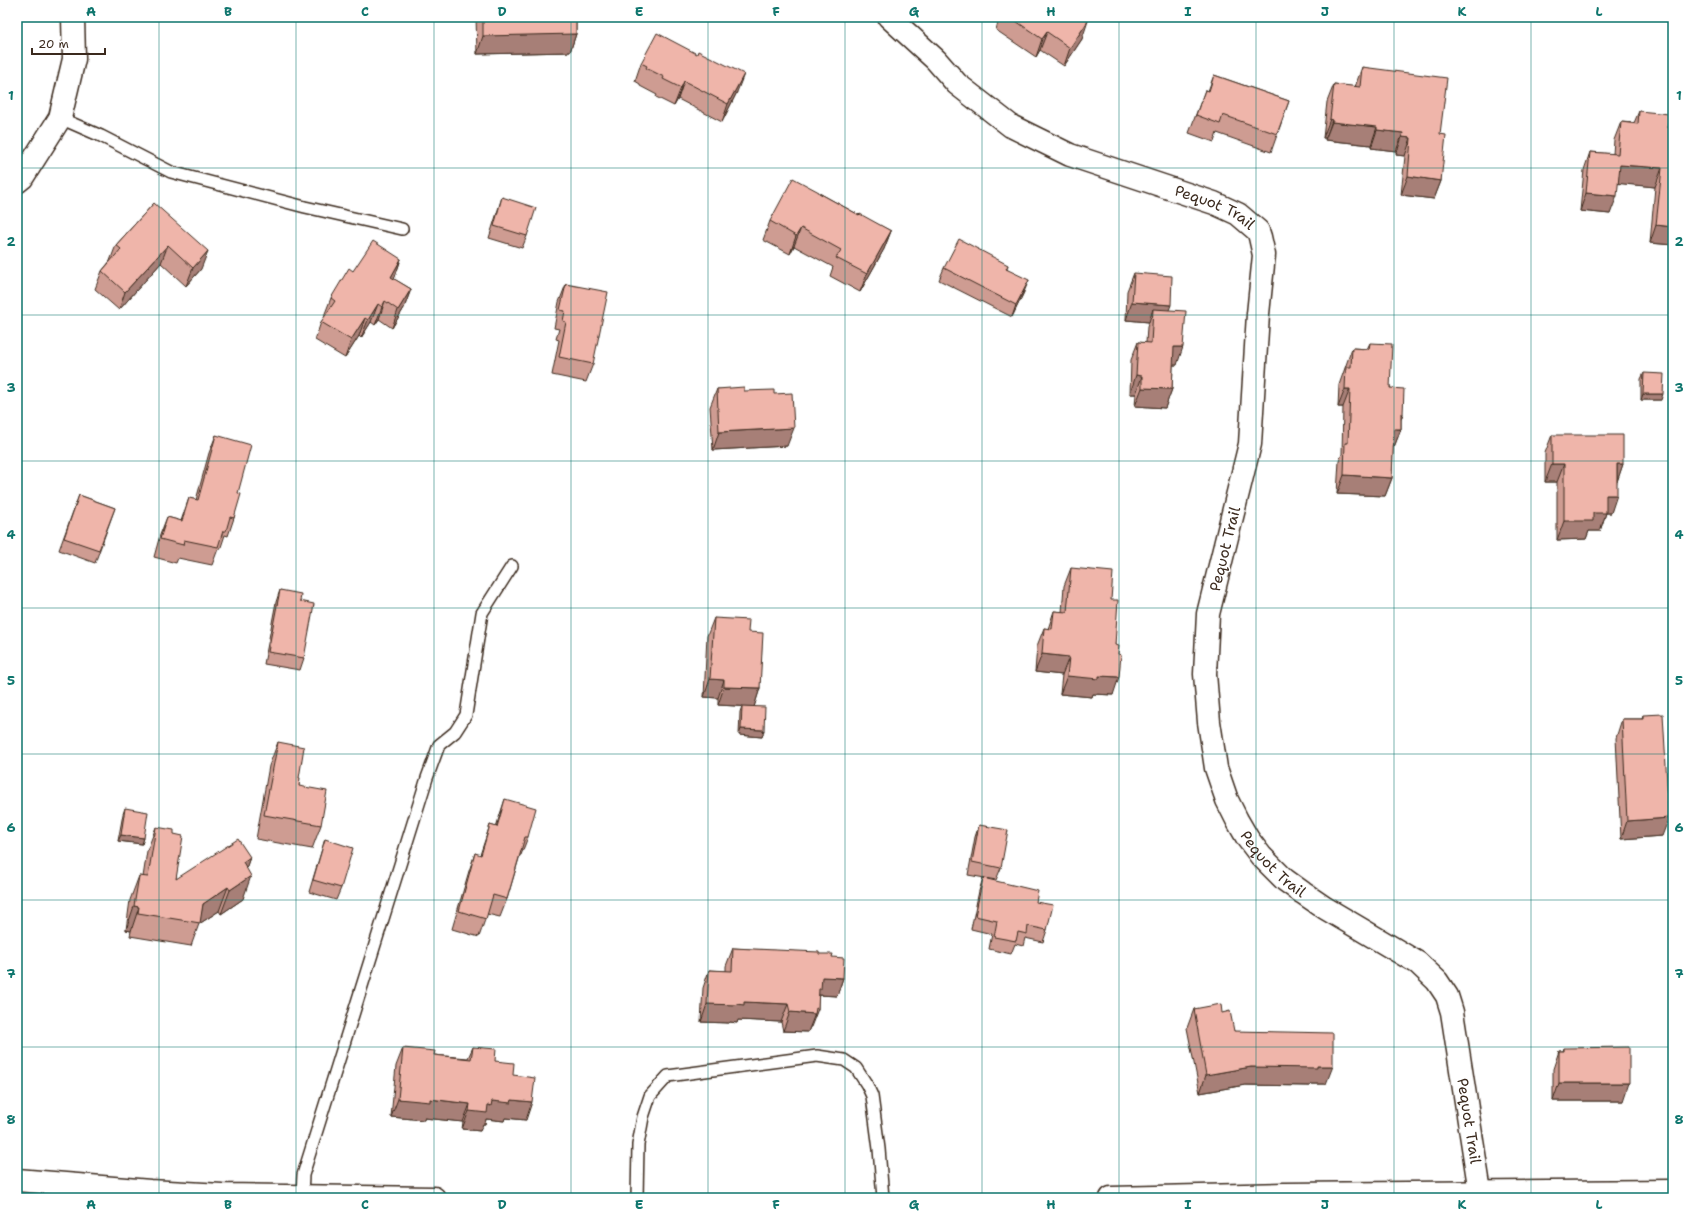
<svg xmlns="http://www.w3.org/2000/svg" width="1690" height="1215" viewBox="0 0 1690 1215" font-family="'Shantell Sans',sans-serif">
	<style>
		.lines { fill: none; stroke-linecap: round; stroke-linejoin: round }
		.service-casing { stroke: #3b2a1e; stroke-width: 14 }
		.minor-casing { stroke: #3b2a1e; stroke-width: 25 }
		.service { stroke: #fff; stroke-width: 11 }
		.minor { stroke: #fff; stroke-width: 22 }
		.wall { fill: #ce9c92; stroke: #3b2a1e }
		.shaded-wall { fill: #a77f77; stroke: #3b2a1e }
		.building { fill: #efb5aa; stroke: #3b2a1e }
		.grid { fill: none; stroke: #0f766e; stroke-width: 1; stroke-opacity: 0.55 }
		.labels { text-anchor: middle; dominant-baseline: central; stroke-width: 3; stroke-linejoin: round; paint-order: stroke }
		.street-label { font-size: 15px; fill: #3b2a1e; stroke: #fff }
		.neatline { fill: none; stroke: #0f766e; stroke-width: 1.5 }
		.grid-label { font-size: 13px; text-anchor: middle; font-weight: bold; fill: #0f766e }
	</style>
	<rect width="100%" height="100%" fill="#fff"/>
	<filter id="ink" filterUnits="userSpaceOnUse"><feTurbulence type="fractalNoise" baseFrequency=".025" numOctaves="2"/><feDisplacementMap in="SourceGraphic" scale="8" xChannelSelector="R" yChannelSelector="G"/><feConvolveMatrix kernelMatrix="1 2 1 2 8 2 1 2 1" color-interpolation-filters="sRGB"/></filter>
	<g filter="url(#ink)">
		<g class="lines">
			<g class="service-casing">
				<g id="service">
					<polyline points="60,118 101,136 171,172 305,207 402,229"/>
					<polyline points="302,1196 303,1175 427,778 439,745 455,732 466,715 482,613 512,566"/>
					<polyline points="637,1198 638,1145 643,1117 650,1096 668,1076 817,1056 844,1060 856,1068 867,1085 872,1096 879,1149 883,1198"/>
				</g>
			</g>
			<g class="minor-casing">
				<g id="minor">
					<path id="s1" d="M889 17 936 60 957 84 1011 126 1070 155 1214 203 1238 214 1258 231 1260 237 1264 255 1258 314 1250 444 1208 614 1205 674 1209 722 1216 768 1227 800 1237 820 1248 839 1261 856 1285 880 1303 893 1325 908 1418 963 1437 981 1447 996 1452 1012 1480 1192"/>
					<polyline points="17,182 22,178 60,118 74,59 73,17"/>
					<polyline points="17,1180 150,1191 222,1195 434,1198"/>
					<polyline points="1111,1198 1284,1194 1673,1191"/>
				</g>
			</g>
			<use href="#service" class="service"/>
			<use href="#minor" class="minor"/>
		</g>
		<g class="wall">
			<polygon points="476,17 578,17 576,21 576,34 570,52 477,54"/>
			<polygon points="991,17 1082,17 1082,39 1064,66 1040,50 1036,57 996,30 998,22"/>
			<polygon points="641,63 737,92 722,122 678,99 674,106 656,97 657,95 640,86 640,84 635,81"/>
			<polygon points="1362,67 1440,134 1441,181 1434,199 1401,195 1405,156 1396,155 1396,151 1371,148 1371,145 1325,140 1326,138 1323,138 1327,102 1334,84 1355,87"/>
			<polygon points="1214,75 1289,101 1271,152 1217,133 1214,142 1189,133 1205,90 1208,91"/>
			<polygon points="1639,111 1668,128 1673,245 1650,243 1655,187 1618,183 1610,214 1580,211 1584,170 1590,152 1613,154 1614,140 1621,122 1634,123"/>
			<polygon points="819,193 859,215 891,231 884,249 860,292 830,276 833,267 794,246 790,254 763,240 770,221"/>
			<polygon points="502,197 527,236 522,248 489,238"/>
			<polygon points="154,203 201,269 186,286 161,263 119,310 95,289 102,271 110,261 116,245"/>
			<polygon points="401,259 394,279 411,289 404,308 392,328 379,319 375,325 371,322 361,338 359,336 345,358 315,340 321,322 325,317 324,316 331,298 353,271"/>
			<polygon points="1008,265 1007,269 1024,292 1012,317 939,280 944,268"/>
			<polygon points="1134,273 1169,310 1177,365 1173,365 1172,389 1165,408 1135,406 1136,394 1130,394 1131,360 1138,342 1146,343 1147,327 1149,322 1126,320 1127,291"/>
			<polygon points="566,284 593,364 586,382 552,375 559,340 556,339 559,329 554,328 559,302"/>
			<polygon points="1370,343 1403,414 1401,418 1401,429 1394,447 1393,447 1392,478 1385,496 1337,494 1339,461 1342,454 1343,407 1338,407 1339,385 1352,348 1367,349"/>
			<polygon points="1644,373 1661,400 1641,400 1641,379"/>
			<polygon points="717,389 774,394 787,446 713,450 710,407"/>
			<polygon points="216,435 238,493 234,518 228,536 225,535 220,550 218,549 212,565 178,558 176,563 154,557 160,535 167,517 181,521 189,498 196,500 209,453"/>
			<polygon points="1552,435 1623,464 1617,481 1611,513 1606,513 1600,531 1589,531 1586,539 1557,540 1557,482 1545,482 1545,453"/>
			<polygon points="79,495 115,508 95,563 59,550"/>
			<polygon points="1071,568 1111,600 1115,645 1113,695 1093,694 1092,697 1060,694 1062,675 1035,672 1037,646 1044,628 1048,629 1054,611 1062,612 1064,586"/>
			<polygon points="280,590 300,601 304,658 300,670 264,664 276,602"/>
			<polygon points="714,618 748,632 760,688 754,707 718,705 718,698 704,697 707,636"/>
			<polygon points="742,706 764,730 762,737 739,735 740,712"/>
			<polygon points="1643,715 1662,836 1621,839 1616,738 1622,719 1642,719"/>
			<polygon points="278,742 299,778 299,786 321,825 312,849 256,839 269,766"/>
			<polygon points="505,799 528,837 521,855 520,855 507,899 500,917 487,914 479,937 452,929 469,871 475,853 480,855 490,825 496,827"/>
			<polygon points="125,808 144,838 142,844 118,841 123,814"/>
			<polygon points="979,825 1001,868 996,880 968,875 975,837"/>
			<polygon points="156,827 174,834 176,879 250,857 246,868 243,899 221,914 219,911 199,924 191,946 130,936 131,931 126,930 130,900 139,876 143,877 147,851"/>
			<polygon points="325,839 341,888 336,900 309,892 321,852"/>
			<polygon points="983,878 1036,902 1047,930 1043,942 1025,938 1023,946 1015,944 1011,954 989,949 992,934 971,929 979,891"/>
			<polygon points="733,948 819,954 832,957 843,978 837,996 819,995 818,998 818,1009 811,1027 810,1027 808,1032 783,1031 781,1022 738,1020 737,1023 730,1022 729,1023 701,1022 703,988 709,970 726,971 726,966"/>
			<polygon points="1194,1009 1222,1013 1234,1031 1326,1084 1311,1084 1310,1086 1245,1085 1200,1093 1187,1028"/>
			<polygon points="473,1047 495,1061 513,1075 526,1120 505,1118 504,1121 486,1119 485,1124 483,1124 480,1131 462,1129 463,1122 424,1118 424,1120 391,1117 396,1066 403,1048 434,1055 468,1058"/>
			<polygon points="1564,1048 1623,1101 1553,1101 1553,1069 1559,1051 1563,1051"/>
		</g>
		<g class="shaded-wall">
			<polygon points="578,17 571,34 576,34 570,52 477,54 483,36"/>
			<polygon points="1088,21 1082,39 1064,66 1070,48"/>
			<polygon points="1047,32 1040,50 1036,57 1042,39"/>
			<polygon points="744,74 737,92 722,122 728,104"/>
			<polygon points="684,81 678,99 674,106 681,88"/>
			<polygon points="1330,119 1332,120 1326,138 1323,138"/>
			<polygon points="1332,122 1377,127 1371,145 1325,140"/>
			<polygon points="1377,130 1403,133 1396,151 1371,148"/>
			<polygon points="1402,137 1411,138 1405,156 1396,155"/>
			<polygon points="1620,165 1662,168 1655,187 1613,183"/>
			<polygon points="1408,176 1441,181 1434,199 1401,195"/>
			<polygon points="1586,193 1617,196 1610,214 1580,211"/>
			<polygon points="1656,225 1673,227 1673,245 1650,243"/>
			<polygon points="801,228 794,246 790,254 796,236"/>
			<polygon points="891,231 884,249 860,292 867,274"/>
			<polygon points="168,245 161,263 119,310 125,292"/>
			<polygon points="208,251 201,269 186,286 193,268"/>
			<polygon points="401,259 395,277 385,295 391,277"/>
			<polygon points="1029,280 1024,292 1012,317 1016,305"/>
			<polygon points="411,289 404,308 392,328 398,310"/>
			<polygon points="385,301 379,319 375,325 382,307"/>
			<polygon points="1132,302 1171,305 1164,323 1153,309 1149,322 1126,320"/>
			<polygon points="378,304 371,322 361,338 368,320"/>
			<polygon points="365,318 359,336 345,358 351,340"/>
			<polygon points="1174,347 1183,347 1177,365 1168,365"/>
			<polygon points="1136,375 1142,376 1136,394 1130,394"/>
			<polygon points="1142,388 1172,389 1165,408 1135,406"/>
			<polygon points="1345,389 1350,389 1343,407 1338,407"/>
			<polygon points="1643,394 1663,394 1661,400 1641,400"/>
			<polygon points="1401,414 1403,414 1397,429 1401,429 1394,447 1388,447 1394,429"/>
			<polygon points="794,428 787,446 713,450 719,432"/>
			<polygon points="1552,464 1564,464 1557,482 1545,482"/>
			<polygon points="1617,464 1623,464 1617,482"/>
			<polygon points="1344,475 1392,478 1385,496 1337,494"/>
			<polygon points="1606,495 1617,495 1611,513 1606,513 1600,531 1589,531 1586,539 1557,540 1564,521 1593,513"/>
			<polygon points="1042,654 1069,657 1062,675 1035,672"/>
			<polygon points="1067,676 1099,676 1119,677 1113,695 1093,694 1092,697 1060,694"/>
			<polygon points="710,679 724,680 718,698 704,697"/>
			<polygon points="724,687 760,688 754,707 718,705"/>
			<polygon points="741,729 764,730 762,737 739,735"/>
			<polygon points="1669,818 1662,836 1621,839 1627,821"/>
			<polygon points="121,835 144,838 142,844 118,841"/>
			<polygon points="250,857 242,881 243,862"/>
			<polygon points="251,876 243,899 221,914 230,890"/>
			<polygon points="228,887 219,911 199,924 203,904"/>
			<polygon points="134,906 139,907 131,931 126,930"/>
			<polygon points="822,977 843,978 837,996 819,995 815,1007 812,1007"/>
			<polygon points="744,1002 788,1004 781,1022 738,1020 737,1023 730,1022 729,1023 701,1022 707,1004 736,1004"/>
			<polygon points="790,1012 815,1014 808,1032 783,1031"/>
			<polygon points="1317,1066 1333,1066 1326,1084 1311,1084 1310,1086 1245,1085 1200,1093 1206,1075 1251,1067"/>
			<polygon points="1559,1083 1629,1083 1623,1101 1553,1101"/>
			<polygon points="398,1099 430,1099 470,1104 463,1122 424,1118 424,1120 391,1117"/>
			<polygon points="512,1100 532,1102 526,1120 505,1118 504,1121 486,1119 485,1124 483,1124 480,1131 462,1129 469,1111 488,1105 492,1101"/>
		</g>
		<g class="building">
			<polygon points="483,17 577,17 576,19 576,34 483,36"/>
			<polygon points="1010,17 1082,17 1088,21 1070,48 1047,32 1042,39"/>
			<polygon points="657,33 697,54 698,51 744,74 728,104 684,81 681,88 663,79 664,77 646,68 647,66 641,63"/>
			<polygon points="1362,67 1447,78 1440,134 1446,135 1441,181 1408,176 1411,138 1402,137 1403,133 1377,130 1377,127 1332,122 1332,120 1330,119 1334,84 1360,87"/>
			<polygon points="1214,75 1289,101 1277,134 1223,115 1220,124 1196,115 1205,90 1209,91"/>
			<polygon points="1639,111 1669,114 1668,128 1673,128 1673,227 1656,225 1662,168 1620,165 1617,196 1586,193 1590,152 1618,154 1621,122 1638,124"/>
			<polygon points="793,178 819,192 819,193 859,215 860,214 891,231 867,274 836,258 841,250 801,228 796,236 770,221"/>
			<polygon points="502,197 536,208 527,236 494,226"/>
			<polygon points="154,203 208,251 193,268 168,245 125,292 102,271 121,249 116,245"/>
			<polygon points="959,239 1008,265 1006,269 1029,280 1016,305 944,268"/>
			<polygon points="373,241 401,259 391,277 411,289 398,310 385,301 382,307 378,304 368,320 365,318 351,340 321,322 335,301 331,298 349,268 353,271"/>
			<polygon points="1134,273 1172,276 1171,305 1132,302"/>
			<polygon points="566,284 608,292 593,364 559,357 566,322 563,321 565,311 560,310"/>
			<polygon points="1153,309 1186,311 1183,347 1174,347 1172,389 1142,388 1142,376 1136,375 1138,342 1151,343"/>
			<polygon points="1370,343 1392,344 1390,388 1404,389 1403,414 1401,414 1401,429 1394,429 1392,478 1344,475 1345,443 1348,443 1350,389 1345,389 1346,367 1351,367 1352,348 1369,349"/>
			<polygon points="1644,373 1664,374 1663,394 1643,394"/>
			<polygon points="744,387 744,391 774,390 774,394 792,393 794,428 719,432 717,389"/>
			<polygon points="216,435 251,445 238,493 241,494 234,518 230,517 226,531 223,531 218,547 184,540 183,545 160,539 167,517 182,521 189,498 198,500"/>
			<polygon points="1552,435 1623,435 1623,464 1617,464 1617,495 1606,495 1606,513 1593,513 1593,521 1564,521 1564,464 1552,464"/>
			<polygon points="79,495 115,508 99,550 64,538"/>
			<polygon points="1071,568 1113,572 1111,600 1118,600 1115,645 1119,646 1118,654 1121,655 1119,677 1099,676 1099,679 1067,676 1069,657 1042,654 1044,628 1052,629 1054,611 1067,612"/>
			<polygon points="280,590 301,594 300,601 314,604 304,658 268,652"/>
			<polygon points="714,618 749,620 748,632 763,633 760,688 724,687 724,680 710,679"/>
			<polygon points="742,706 765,707 764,730 741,729"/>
			<polygon points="1663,714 1669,818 1627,821 1622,719 1643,719 1643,715"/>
			<polygon points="278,742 304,747 299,778 300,778 299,786 327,791 321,825 264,815"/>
			<polygon points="505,799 536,808 528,837 525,837 507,899 493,895 486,919 459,911 475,853 481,855 490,825 497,827"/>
			<polygon points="125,808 148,812 144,838 121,835"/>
			<polygon points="979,825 1008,830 1001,868 972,862"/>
			<polygon points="156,827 174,830 174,834 183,836 176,879 238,839 250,857 243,862 251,876 230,890 228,887 203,904 200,923 138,913 139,907 134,906 139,876 148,877"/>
			<polygon points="325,839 353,848 341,888 313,880"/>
			<polygon points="983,878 1038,891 1036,902 1053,905 1047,930 1028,926 1027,934 1018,932 1016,941 994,937 997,921 975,916"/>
			<polygon points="733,948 819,952 819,954 833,954 832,957 844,958 843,978 822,977 821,989 819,989 818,1009 816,1008 815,1014 790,1012 788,1004 744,1002 744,1005 736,1004 736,1005 707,1004 709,970 732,971"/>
			<polygon points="1221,1004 1222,1013 1230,1011 1234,1031 1333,1033 1333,1066 1317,1066 1317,1068 1251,1067 1206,1075 1194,1009"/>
			<polygon points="473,1047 496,1049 495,1061 514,1063 513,1075 535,1078 532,1102 512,1100 511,1103 492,1101 491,1106 488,1105 487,1113 469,1111 470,1104 430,1099 430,1102 398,1099 403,1048 435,1051 434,1055 471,1059"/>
			<polygon points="1629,1047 1629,1083 1559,1083 1559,1051 1564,1051 1564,1048"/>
		</g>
	</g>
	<path class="grid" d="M159 17V1198M296 17V1198M434 17V1198M571 17V1198M708 17V1198M845 17V1198M982 17V1198M1119 17V1198M1256 17V1198M1394 17V1198M1531 17V1198M17 168H1673M17 315H1673M17 461H1673M17 608H1673M17 754H1673M17 900H1673M17 1047H1673"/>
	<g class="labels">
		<g class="street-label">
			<text stroke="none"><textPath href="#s1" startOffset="384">Pequot Trail</textPath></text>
			<text transform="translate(1225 549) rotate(-76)">Pequot Trail</text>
			<text stroke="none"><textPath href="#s1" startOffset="1092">Pequot Trail</textPath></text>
			<text stroke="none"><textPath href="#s1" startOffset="1440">Pequot Trail</textPath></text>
		</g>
	</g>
	<rect width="1690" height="1215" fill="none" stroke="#fff" stroke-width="44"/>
	<path d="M32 48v6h73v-6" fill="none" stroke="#3b2a1e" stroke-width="2"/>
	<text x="38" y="48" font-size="12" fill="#3b2a1e" stroke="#ffffff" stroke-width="3" paint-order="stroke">20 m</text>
	<rect x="22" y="22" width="1646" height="1171" class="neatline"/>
	<g class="grid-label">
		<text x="91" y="16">A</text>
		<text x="228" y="16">B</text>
		<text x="365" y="16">C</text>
		<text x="502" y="16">D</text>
		<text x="639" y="16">E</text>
		<text x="776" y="16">F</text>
		<text x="914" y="16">G</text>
		<text x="1051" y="16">H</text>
		<text x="1188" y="16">I</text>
		<text x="1325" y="16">J</text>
		<text x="1462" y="16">K</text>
		<text x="1599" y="16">L</text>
		<text x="11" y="100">1</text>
		<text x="1679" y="100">1</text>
		<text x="11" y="246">2</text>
		<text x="1679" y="246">2</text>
		<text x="11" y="392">3</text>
		<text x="1679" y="392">3</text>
		<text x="11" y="539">4</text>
		<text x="1679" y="539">4</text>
		<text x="11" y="685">5</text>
		<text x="1679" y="685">5</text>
		<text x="11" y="832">6</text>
		<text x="1679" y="832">6</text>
		<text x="11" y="978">7</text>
		<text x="1679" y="978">7</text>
		<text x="11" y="1124">8</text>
		<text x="1679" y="1124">8</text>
		<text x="91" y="1209">A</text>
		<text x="228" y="1209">B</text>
		<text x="365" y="1209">C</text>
		<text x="502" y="1209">D</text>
		<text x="639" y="1209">E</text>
		<text x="776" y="1209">F</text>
		<text x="914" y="1209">G</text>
		<text x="1051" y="1209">H</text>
		<text x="1188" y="1209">I</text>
		<text x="1325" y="1209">J</text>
		<text x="1462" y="1209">K</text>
		<text x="1599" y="1209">L</text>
	</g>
</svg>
